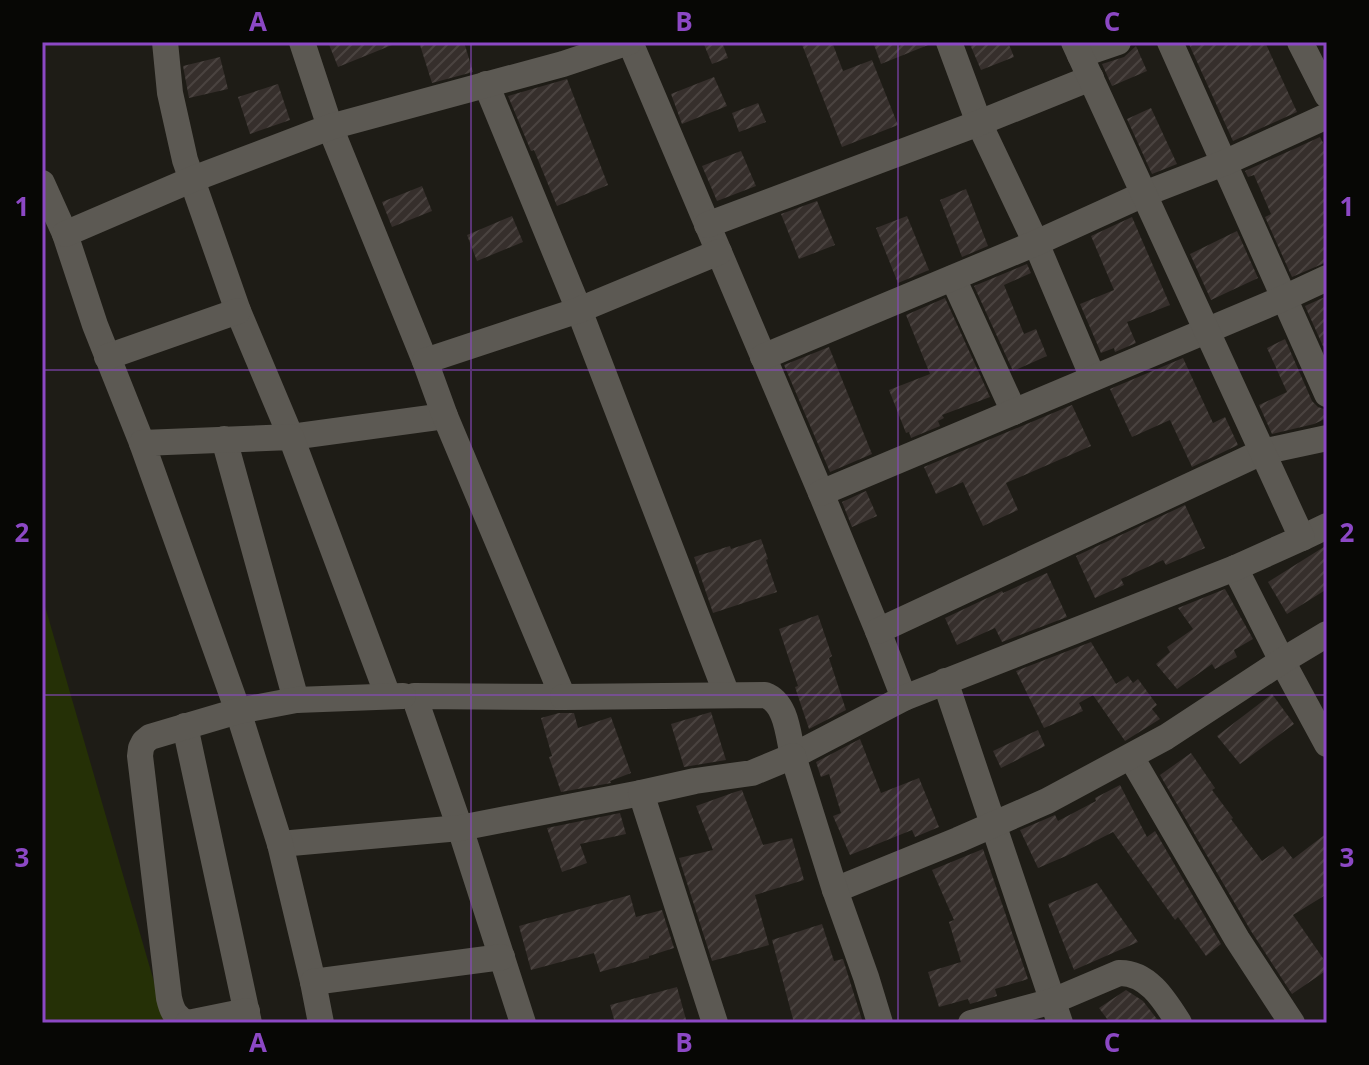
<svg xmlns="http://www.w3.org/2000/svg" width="1369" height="1065" viewBox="0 0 1369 1065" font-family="'Open Sans',sans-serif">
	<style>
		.grass { fill: #253006 }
		.building { fill: url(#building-hatch) }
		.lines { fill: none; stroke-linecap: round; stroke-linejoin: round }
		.minor { stroke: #5c5953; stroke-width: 26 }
		.grid { fill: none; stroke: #8c48c5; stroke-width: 2; stroke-opacity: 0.55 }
		.neatline { fill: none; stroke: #8c48c5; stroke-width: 3 }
		.grid-label { font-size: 26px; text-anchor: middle; font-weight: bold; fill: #8c48c5 }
	</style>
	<defs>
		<pattern id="building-hatch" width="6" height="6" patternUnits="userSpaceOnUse" patternTransform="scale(2)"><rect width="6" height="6" fill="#362f2c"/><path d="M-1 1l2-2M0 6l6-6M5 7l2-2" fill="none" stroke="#4a4340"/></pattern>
	</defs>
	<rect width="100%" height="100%" fill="#1e1c16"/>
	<polygon class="grass" points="42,596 166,1023 42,1023"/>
	<g class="building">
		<polygon points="328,42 397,42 397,43 338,67"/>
		<polygon points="419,42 464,42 473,72 432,83"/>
		<polygon points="703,42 722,42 728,58 712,64"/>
		<polygon points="801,42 832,42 843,71 872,60 898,125 842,147"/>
		<polygon points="873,42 933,42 933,43 881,64"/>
		<polygon points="969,42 1008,42 1014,57 981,70"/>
		<polygon points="1188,42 1265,42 1297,112 1233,141"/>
		<polygon points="1136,46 1147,71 1112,86 1102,64 1124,57"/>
		<polygon points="220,57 228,89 189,98 183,66"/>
		<polygon points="714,77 727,106 682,124 671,94"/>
		<polygon points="567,79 608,185 557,206 534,150 531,151 508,96"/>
		<polygon points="278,84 290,120 250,134 238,97"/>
		<polygon points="758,103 766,122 739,132 732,113"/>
		<polygon points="1151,108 1177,164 1152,174 1127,119"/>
		<polygon points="1320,137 1327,150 1327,262 1292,277 1265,217 1271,214 1254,175 1248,177 1245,171"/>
		<polygon points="741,151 756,186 717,201 702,166"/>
		<polygon points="422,186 432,211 392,227 382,202"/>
		<polygon points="966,189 988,246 962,257 940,200"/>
		<polygon points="817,201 835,245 799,259 781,214"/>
		<polygon points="512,216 523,242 477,261 467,235"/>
		<polygon points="907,216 929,270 898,283 876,228"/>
		<polygon points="1132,217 1170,305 1127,322 1136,343 1115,352 1114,348 1101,353 1080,304 1114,290 1091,236"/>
		<polygon points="1237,231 1258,278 1211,300 1190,254"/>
		<polygon points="1027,264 1031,273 1004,285 1024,334 1036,329 1047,356 1013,371 974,286"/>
		<polygon points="1327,296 1327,355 1305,306"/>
		<polygon points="945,298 990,397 942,415 944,418 938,421 940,426 911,438 909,432 906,433 889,390 930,374 906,315"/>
		<polygon points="1285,339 1312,401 1318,407 1327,410 1327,418 1314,424 1272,434 1259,405 1287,392 1267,348"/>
		<polygon points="829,347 872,454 830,472 784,365"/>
		<polygon points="1183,358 1213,423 1225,417 1238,445 1192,467 1170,420 1132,437 1110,389"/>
		<polygon points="1072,405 1091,446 1006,483 1018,510 983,526 963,482 936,494 924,467"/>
		<polygon points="866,491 877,516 852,527 842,502"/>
		<polygon points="1185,505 1205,548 1166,565 1163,560 1121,579 1124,585 1095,598 1076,556"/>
		<polygon points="761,539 768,559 766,560 777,592 713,613 694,557 730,546 731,549"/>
		<polygon points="1327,545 1327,589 1287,614 1268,582"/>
		<polygon points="1047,573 1067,617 1002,642 995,628 957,645 945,618 1002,591 1003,593"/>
		<polygon points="1225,589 1253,639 1234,650 1237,657 1215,669 1212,664 1177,689 1156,664 1170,652 1167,647 1193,629 1178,608"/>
		<polygon points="818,615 832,656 829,658 846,710 809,729 795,687 798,686 779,629"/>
		<polygon points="1091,642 1116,684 1128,676 1133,683 1138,679 1157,705 1152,709 1160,719 1125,741 1093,695 1079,703 1083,711 1044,728 1016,671"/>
		<polygon points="1272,694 1294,724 1240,764 1217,736"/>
		<polygon points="711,712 726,760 684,767 671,724"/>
		<polygon points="559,713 574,713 578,728 611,717 631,773 610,781 611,783 561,792 549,757 552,756 541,718"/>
		<polygon points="1038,730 1045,746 1001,768 993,751"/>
		<polygon points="860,739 881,793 919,778 939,827 915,837 912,830 850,855 833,816 841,813 829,774 821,777 816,762"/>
		<polygon points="1191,753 1215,788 1212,790 1233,818 1231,819 1262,861 1283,846 1293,859 1327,833 1327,894 1293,915 1327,964 1327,970 1292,994 1251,931 1160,775"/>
		<polygon points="1120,785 1147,837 1155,831 1221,944 1206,956 1178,917 1175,920 1113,832 1066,856 1038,868 1020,830 1055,815 1058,821 1096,801 1095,798"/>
		<polygon points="742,790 763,845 792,838 804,880 755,895 769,945 712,961 679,858 713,850 696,806 735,792"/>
		<polygon points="620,813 626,834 580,844 587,863 562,872 547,828"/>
		<polygon points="983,849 1028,979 995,989 997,996 970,1004 968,999 939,1007 928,972 961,962 949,922 954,920 932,870"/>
		<polygon points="1097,883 1138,942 1074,970 1048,904"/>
		<polygon points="630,895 636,917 662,910 674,948 649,956 649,958 600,972 594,953 531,970 519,926"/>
		<polygon points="822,924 834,961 843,959 863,1023 794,1023 772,940"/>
		<polygon points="677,987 687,1023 615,1023 610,1005"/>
		<polygon points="1126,990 1143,1001 1160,1023 1110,1023 1099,1008"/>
	</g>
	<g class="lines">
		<g class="minor">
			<polyline points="165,42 170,93 185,160 238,311 291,437 445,416"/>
			<polyline points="302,42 330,127 425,361 445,416 563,697 414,696 460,828 523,1023"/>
			<polyline points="630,42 821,493 878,631 904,698"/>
			<polyline points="949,42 979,123 1036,243 1093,378"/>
			<polyline points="1170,42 1327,394"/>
			<polyline points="1300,42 1327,95"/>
			<polyline points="1080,55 1118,42"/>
			<polyline points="486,84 579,310 727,695"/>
			<polyline points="42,183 65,234 95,325 142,443"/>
			<polyline points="707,225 979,123 1091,78"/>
			<polyline points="65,234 193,179 330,127 563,64 629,42"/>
			<polyline points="953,278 1014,412"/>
			<polyline points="107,357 238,311"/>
			<polyline points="763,357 1036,243 1144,194 1224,163 1327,116"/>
			<polyline points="425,361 579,310 719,252"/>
			<polyline points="224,439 296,700"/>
			<polyline points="821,493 1284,298 1327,278"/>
			<polyline points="1302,538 1327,526"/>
			<polyline points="1235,568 1282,661 1327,744"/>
			<polyline points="878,631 1262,452 1327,438"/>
			<polyline points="945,681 1060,1023"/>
			<path d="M563 697 765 695C787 703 788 735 793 756L904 698 1235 568 1302 538 1074 42"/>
			<polyline points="185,726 249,1023"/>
			<polyline points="1131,757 1237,939 1292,1023"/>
			<polyline points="280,844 460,828 641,793"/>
			<polyline points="835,890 958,840 1047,801 1166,737 1282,661 1327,634"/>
			<polyline points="313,982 280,844 238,711 142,443 291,437 388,696"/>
			<path d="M187 1023C175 1017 172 1011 169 998L140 756 141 748 144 742 150 737 238 711 296 700 403 696"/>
			<polyline points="188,1023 247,1011"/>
			<polyline points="321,1023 313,982 502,957"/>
			<polyline points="715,1023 641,793 695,781 752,773 793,756 835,890 866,977 880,1023"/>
			<path d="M971 1023 1053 1001 1119 973C1148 972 1165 1001 1179 1023"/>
		</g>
	</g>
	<path class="grid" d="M471 42V1023M898 42V1023M42 370H1327M42 695H1327"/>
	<rect width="1369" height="1065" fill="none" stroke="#070705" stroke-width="88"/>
	<rect x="44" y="44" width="1281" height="977" class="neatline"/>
	<g class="grid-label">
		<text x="258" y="31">A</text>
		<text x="684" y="31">B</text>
		<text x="1112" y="31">C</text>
		<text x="22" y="216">1</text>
		<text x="1347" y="216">1</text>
		<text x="22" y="542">2</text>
		<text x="1347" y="542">2</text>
		<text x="22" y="867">3</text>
		<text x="1347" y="867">3</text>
		<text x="258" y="1052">A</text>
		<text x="684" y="1052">B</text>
		<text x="1112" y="1052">C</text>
	</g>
</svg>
